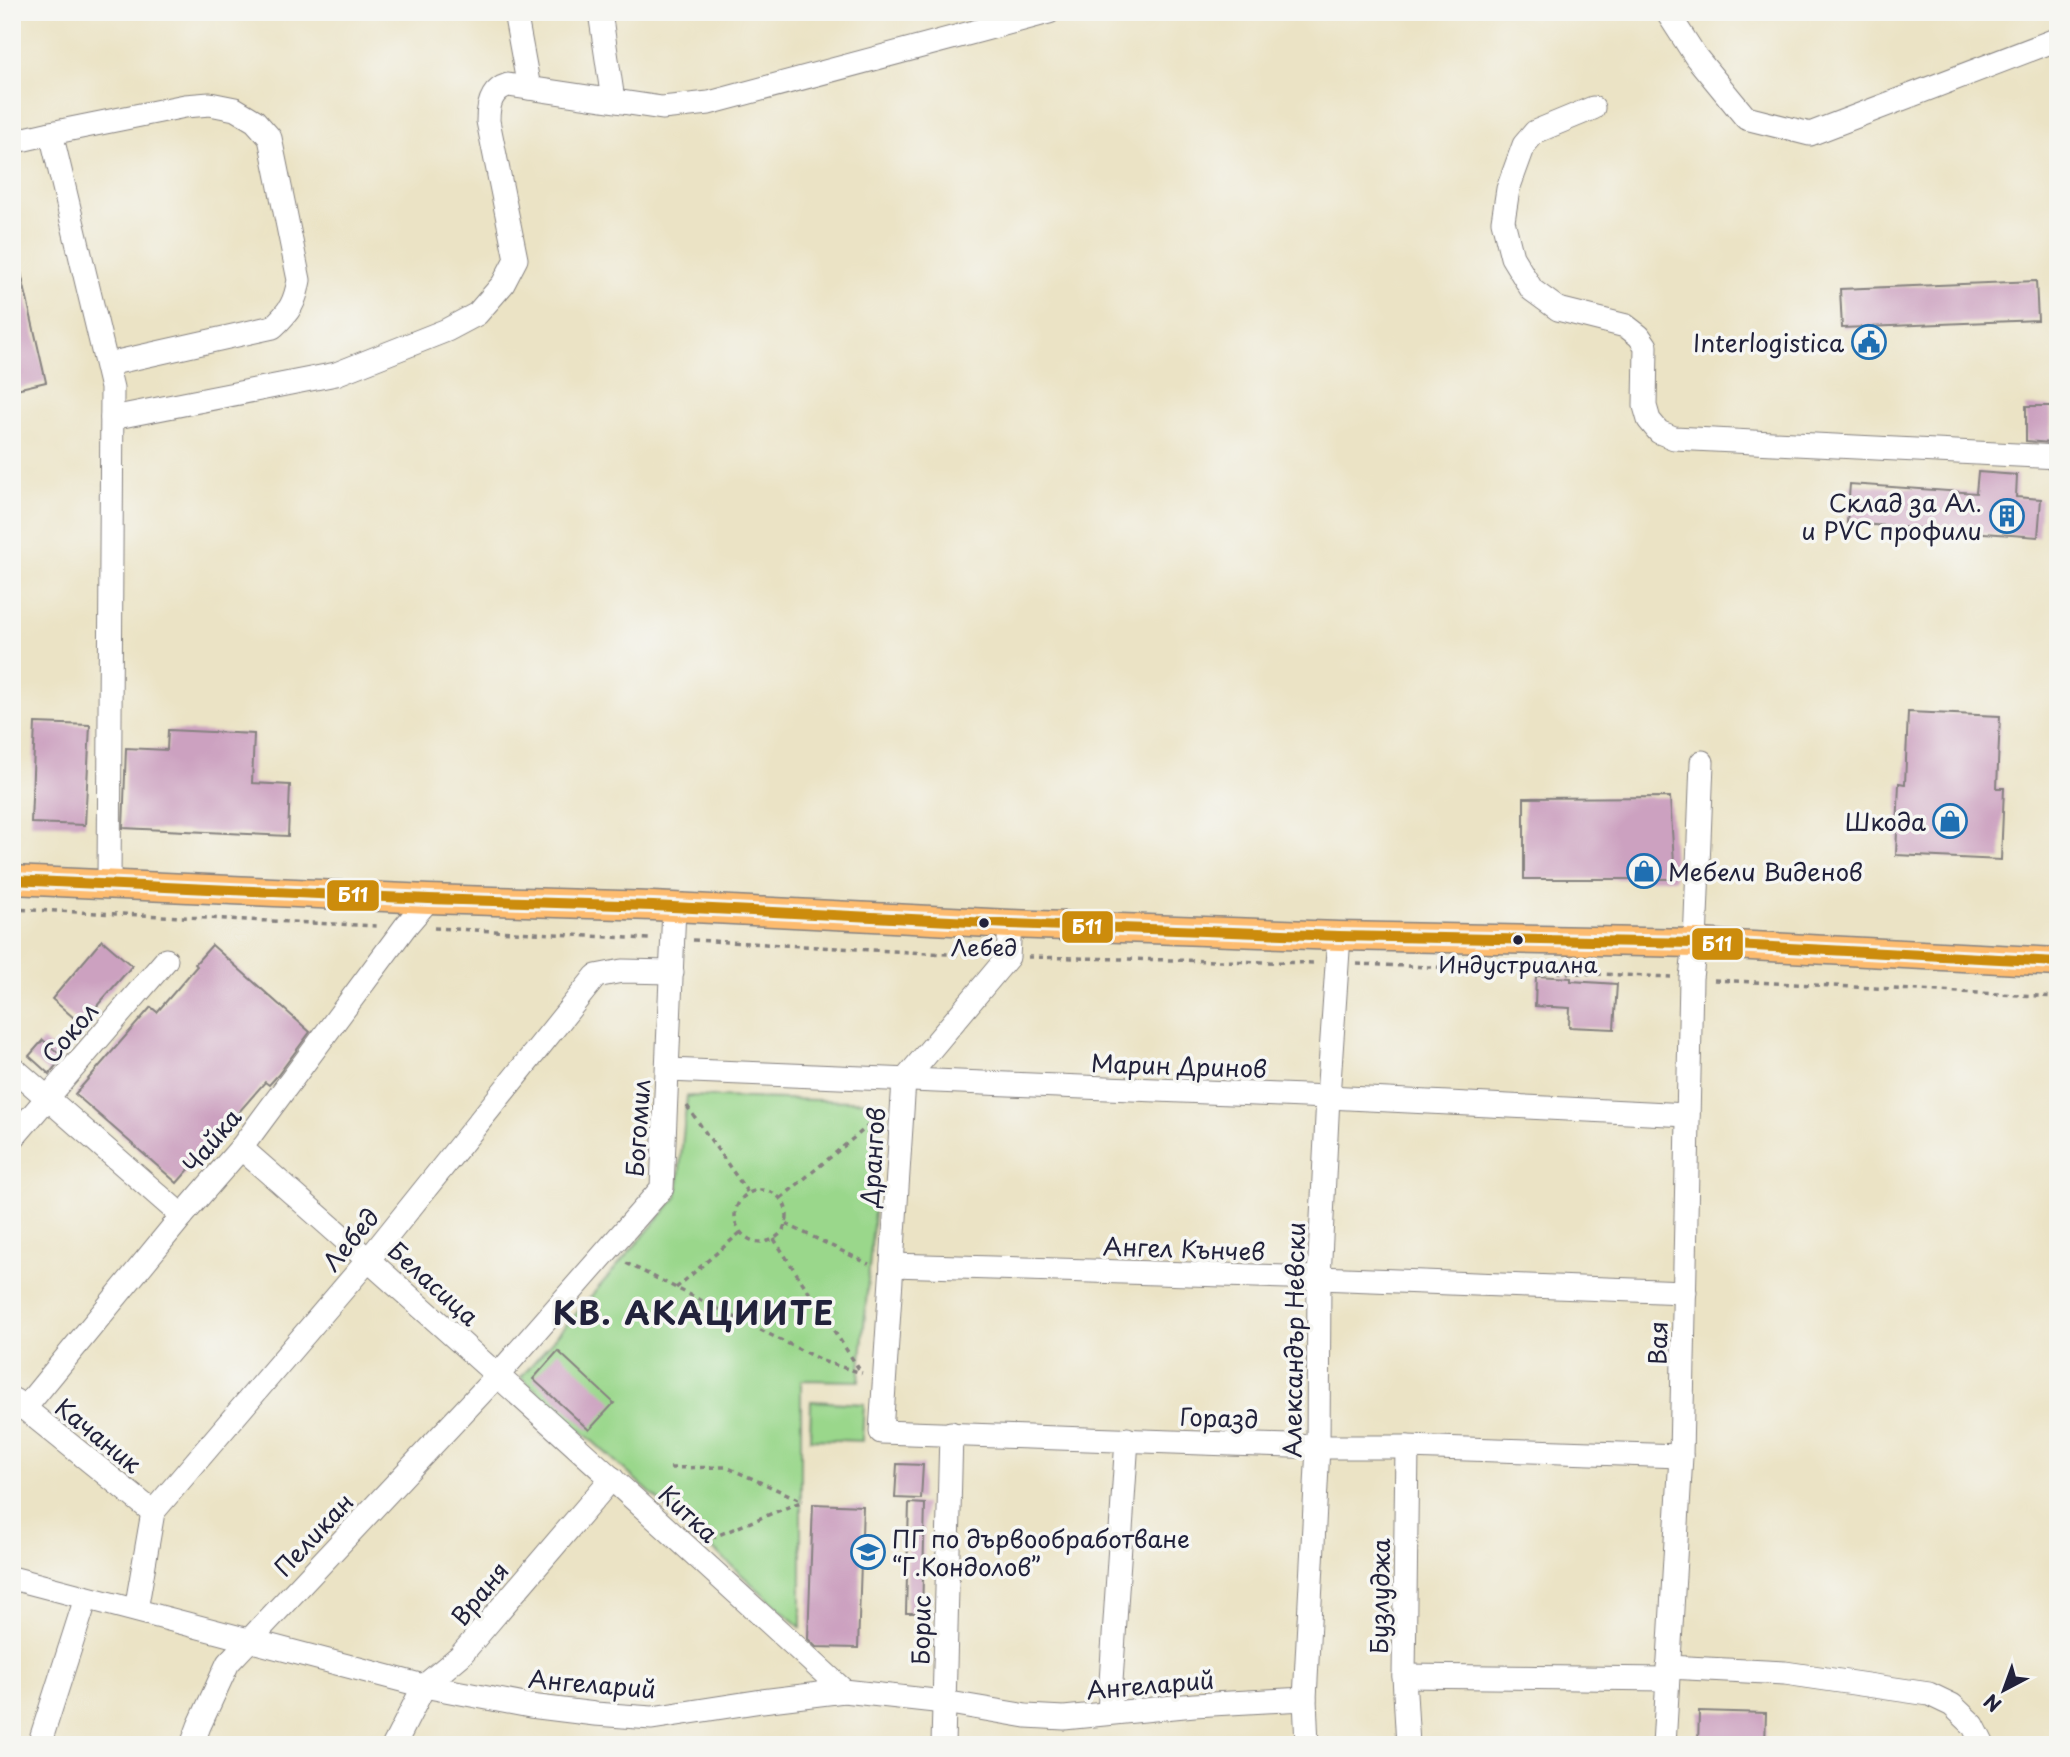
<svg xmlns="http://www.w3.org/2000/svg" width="2070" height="1757" viewBox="0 0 2070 1757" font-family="'Playpen Sans',sans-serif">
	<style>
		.green { fill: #9ad78b; stroke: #5e7c63; stroke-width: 2 }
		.building { fill: #cca1c0 }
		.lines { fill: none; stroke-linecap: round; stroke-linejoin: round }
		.minor-casing { stroke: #868280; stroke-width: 25 }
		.major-casing { stroke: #868280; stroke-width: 31 }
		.path { stroke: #868280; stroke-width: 3.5; stroke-dasharray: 5 5; stroke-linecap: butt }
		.minor { stroke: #fff; stroke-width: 23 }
		.major { stroke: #fdbc70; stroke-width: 28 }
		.bus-1-casing { stroke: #f6f6f2; stroke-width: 16 }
		.bus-1 { stroke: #cc8c0c; stroke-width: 10 }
		.bus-dot { fill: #22223b; stroke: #f6f6f2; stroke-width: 2.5 }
		.labels { text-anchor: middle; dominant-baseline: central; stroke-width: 7; stroke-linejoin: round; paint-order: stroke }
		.bus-label { font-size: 22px; fill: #22223b; stroke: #f6f6f2 }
		.poi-label { font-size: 24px; fill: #22223b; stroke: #f6f6f2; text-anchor: end }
		.street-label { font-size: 24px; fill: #22223b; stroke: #f6f6f2 }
		.district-label { font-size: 32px; font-weight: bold; letter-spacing: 2px; fill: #22223b; stroke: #f6f6f2 }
		.line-badge { stroke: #f6f6f2; stroke-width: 2.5 }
		.badge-label { font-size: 19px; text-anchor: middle; font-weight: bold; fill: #fff }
	</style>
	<rect width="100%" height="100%" fill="#f6f6f2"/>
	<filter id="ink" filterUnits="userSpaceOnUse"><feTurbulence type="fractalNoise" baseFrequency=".0143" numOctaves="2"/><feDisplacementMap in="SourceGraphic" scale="14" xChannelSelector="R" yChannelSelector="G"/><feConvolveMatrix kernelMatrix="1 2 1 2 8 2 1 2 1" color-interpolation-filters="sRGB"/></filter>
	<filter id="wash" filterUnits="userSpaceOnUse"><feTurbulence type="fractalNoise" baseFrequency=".00686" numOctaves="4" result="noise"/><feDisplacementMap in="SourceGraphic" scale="28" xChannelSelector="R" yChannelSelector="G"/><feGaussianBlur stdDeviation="1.57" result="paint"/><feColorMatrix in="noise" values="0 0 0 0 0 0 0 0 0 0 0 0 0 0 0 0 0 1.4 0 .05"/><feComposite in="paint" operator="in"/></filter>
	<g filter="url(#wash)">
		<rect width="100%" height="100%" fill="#ebe3c5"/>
		<g class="green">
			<polygon points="687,1096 884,1102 859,1381 801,1380 801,1628 521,1377 677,1197"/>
			<polygon points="811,1401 864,1404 862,1441 810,1439"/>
		</g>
		<g id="blocks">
			<g class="building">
				<polygon points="19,264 46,382 12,390 12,265"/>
				<polygon points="2036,281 2038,320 1842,328 1840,289"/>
				<polygon points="2026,406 2051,406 2051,443 2026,441"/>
				<polygon points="1978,472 2017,475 2016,497 2041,499 2038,537 1847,523 1850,484 1976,493"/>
				<polygon points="1908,712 2000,716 1997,788 2004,788 2001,860 1896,855 1899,783 1905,784"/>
				<polygon points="35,723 90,725 85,825 31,823"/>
				<polygon points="168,730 254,734 252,783 290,785 288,836 123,828 126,748 167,750"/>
				<polygon points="1670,797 1675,879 1524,879 1524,798"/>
				<polygon points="102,940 132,966 81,1024 52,999"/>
				<polygon points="212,945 310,1032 278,1075 269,1085 265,1082 177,1183 75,1094 151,1007 157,1012 197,966 195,964"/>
				<polygon points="1536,976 1571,978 1571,981 1617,984 1614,1029 1569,1027 1570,1008 1535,1006"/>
				<polygon points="43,1040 63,1057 49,1074 29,1056"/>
				<polygon points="558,1351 614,1403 589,1430 533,1379"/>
				<polygon points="897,1464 923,1465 921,1499 895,1498"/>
				<polygon points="909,1503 925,1504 922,1613 906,1613"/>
				<polygon points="813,1504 863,1506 858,1648 816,1647 808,1639"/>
				<polygon points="1699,1711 1766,1713 1765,1745 1698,1745"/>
			</g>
		</g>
	</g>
	<g filter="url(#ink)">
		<use href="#blocks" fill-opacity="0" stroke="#868280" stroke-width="2"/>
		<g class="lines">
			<g class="minor-casing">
				<g id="minor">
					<polyline points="515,12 529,88"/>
					<polyline points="600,12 613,100"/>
					<polyline points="1667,12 1696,57 1746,118 1810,134 2053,41 2058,41"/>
					<polyline points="1593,108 1535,132 1524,145 1508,189 1503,221 1512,257 1532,290 1558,309 1626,326 1639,336 1646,346 1645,406 1649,420 1659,432 1674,438 2058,457"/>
					<path d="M51 133 185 106 210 104 235 109 255 121 270 138 299 280C295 303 290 311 273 327L108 364"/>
					<polyline points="12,142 51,133 112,388 109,884"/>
					<path d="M112 418 336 374 447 330 477 314 503 284 516 259 488 121C488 105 491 90 508 85L662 108 709 103 1049 12"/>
					<polyline points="1010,924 1008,957 904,1081 881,1432 1318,1447 1407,1447 1681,1456"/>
					<polyline points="12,1067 182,1216"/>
					<polyline points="668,1070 1328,1097 1688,1115"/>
					<polyline points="12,1139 166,960"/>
					<path d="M241 1148C445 1326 645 1508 844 1691"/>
					<polyline points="892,1265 1319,1278 1685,1292"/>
					<polyline points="14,1400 153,1512"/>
					<polyline points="24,1409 182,1216 241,1148 405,927 429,899"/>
					<polyline points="1407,1447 1404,1676 1408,1745"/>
					<polyline points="12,1578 424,1686 530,1706 595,1714 652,1718 762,1701 844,1691 944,1702 1026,1716 1064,1718 1194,1705 1305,1699"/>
					<polyline points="136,1610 153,1512 369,1259 596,976 622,971 672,972"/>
					<polyline points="1668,1667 1785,1673 1929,1694 1952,1705 1973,1725 1983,1745"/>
					<polyline points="1404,1676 1667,1679"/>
					<polyline points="1109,1712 1127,1439"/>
					<polyline points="39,1745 86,1598"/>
					<polyline points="192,1745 199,1726 228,1663 497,1376 662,1188 674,908"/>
					<polyline points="394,1745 424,1686 460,1656 612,1478"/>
					<polyline points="943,1745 951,1433"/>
					<polyline points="1307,1745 1305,1699 1318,1447 1319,1278 1328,1097 1339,936"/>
					<polyline points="1664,1745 1681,1456 1691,978 1695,943 1702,762"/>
				</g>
			</g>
			<g class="major-casing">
				<polyline id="major" points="12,880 429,899 653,906 1010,924 1339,936 1695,943 2058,962"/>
			</g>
			<g class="path">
				<polyline points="12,909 377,926"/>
				<polyline points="434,928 650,939"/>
				<polyline points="693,940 982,956"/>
				<polyline points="1028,957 1314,963"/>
				<polyline points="1357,964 1671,977"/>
				<polyline points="1714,980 2058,997"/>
				<polyline points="687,1106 748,1193"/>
				<circle cx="761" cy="1216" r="26"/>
				<polyline points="781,1198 879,1117"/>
				<polyline points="786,1224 869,1264"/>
				<polyline points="774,1239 861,1372"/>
				<polyline points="626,1263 825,1362 862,1373"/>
				<polyline points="676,1288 741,1232"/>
				<polyline points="670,1468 726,1467 803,1501"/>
				<polyline points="711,1538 803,1501"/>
			</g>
			<use href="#minor" class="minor"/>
			<use href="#major" class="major"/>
			<g class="bus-1-casing">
				<polyline id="bus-1" points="12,880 429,899 653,906 1010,924 1339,936 1695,943 2058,962"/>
			</g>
			<use href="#bus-1" class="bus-1"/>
		</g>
	</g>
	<defs>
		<g id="civic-ring" transform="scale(1.75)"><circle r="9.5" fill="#f6f6f2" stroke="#1f6fb2" stroke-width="1.5"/><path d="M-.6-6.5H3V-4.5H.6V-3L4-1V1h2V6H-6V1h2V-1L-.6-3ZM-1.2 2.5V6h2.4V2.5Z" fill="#1f6fb2"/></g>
		<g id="building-ring" transform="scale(1.75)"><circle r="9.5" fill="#f6f6f2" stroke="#1f6fb2" stroke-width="1.5"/><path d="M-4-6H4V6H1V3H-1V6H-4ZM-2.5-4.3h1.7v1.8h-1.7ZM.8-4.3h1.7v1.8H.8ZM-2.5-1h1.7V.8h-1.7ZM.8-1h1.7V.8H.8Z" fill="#1f6fb2"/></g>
		<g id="shop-ring" transform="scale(1.75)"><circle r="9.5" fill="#f6f6f2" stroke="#1f6fb2" stroke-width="1.5"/><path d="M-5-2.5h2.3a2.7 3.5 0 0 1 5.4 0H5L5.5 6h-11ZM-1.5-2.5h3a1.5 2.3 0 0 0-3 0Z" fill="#1f6fb2"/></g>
		<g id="school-ring" transform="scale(1.75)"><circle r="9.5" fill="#f6f6f2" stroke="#1f6fb2" stroke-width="1.5"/><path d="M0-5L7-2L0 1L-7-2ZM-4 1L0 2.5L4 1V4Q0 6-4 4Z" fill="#1f6fb2"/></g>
	</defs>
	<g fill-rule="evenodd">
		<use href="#civic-ring" x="1869" y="342"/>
		<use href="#building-ring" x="2007" y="516"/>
		<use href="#shop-ring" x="1950" y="821"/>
		<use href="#shop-ring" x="1644" y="871"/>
		<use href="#school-ring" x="868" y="1552"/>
	</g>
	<g class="bus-dot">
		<circle cx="984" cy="923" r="6"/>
		<circle cx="1518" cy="940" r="6"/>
	</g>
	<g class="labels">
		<g class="bus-label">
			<text x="984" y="946">Лебед</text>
			<text x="1518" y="963">Индустриална</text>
		</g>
		<g class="poi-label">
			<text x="1844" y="342">Interlogistica</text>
			<text x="1982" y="502">Склад за Ал.<tspan x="1982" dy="28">и PVC профили</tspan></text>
			<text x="1926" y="821">Шкода</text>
			<text x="1668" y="871" text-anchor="start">Мебели Виденов</text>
			<text x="892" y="1538" text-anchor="start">ПГ по дървообработване<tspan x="892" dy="28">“Г.Кондолов”</tspan></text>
		</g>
		<g class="street-label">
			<text transform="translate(69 1032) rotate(-49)">Сокол</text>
			<text transform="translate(1179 1065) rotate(2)">Марин Дринов</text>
			<text transform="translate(637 1128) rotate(-86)">Богомил</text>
			<text transform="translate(211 1140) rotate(-50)">Чайка</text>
			<text transform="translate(872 1157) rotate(-86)">Дрангов</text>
			<text transform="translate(350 1239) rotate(-50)">Лебед</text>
			<text transform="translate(1184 1248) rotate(2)">Ангел Кънчев</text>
			<text transform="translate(434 1283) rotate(42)">Беласица</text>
			<text transform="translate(1293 1340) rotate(-89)">Александър Невски</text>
			<text transform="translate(1657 1343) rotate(-89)">Вая</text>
			<text transform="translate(1219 1417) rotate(2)">Горазд</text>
			<text transform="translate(99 1435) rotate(39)">Качаник</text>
			<text transform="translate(689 1513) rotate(43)">Китка</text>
			<text transform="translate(313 1534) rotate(-47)">Пеликан</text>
			<text transform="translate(479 1593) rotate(-50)">Враня</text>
			<text transform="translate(1379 1596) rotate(-89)">Бузлуджа</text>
			<text transform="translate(920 1630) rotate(-89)">Борис</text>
			<text transform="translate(592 1683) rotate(5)">Ангеларий</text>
			<text transform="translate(1150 1684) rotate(-5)">Ангеларий</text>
		</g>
		<g class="district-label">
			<text x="694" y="1312">КВ. АКАЦИИТЕ</text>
		</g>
	</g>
	<g class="line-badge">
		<rect x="326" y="879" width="54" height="33" rx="7" fill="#cc8c0c"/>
		<rect x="1061" y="910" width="53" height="34" rx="7" fill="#cc8c0c"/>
		<rect x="1691" y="927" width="53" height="34" rx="7" fill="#cc8c0c"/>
	</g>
	<g class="badge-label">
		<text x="353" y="902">Б11</text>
		<text x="1087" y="934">Б11</text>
		<text x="1717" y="951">Б11</text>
	</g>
	<rect width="2070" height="1757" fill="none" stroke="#f6f6f2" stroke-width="42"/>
	<g transform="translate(2004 1690) rotate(221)" stroke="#f6f6f2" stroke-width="5" paint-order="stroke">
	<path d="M0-5L12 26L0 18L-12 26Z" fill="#22223b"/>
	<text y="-10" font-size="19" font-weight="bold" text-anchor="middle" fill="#22223b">N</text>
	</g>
</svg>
